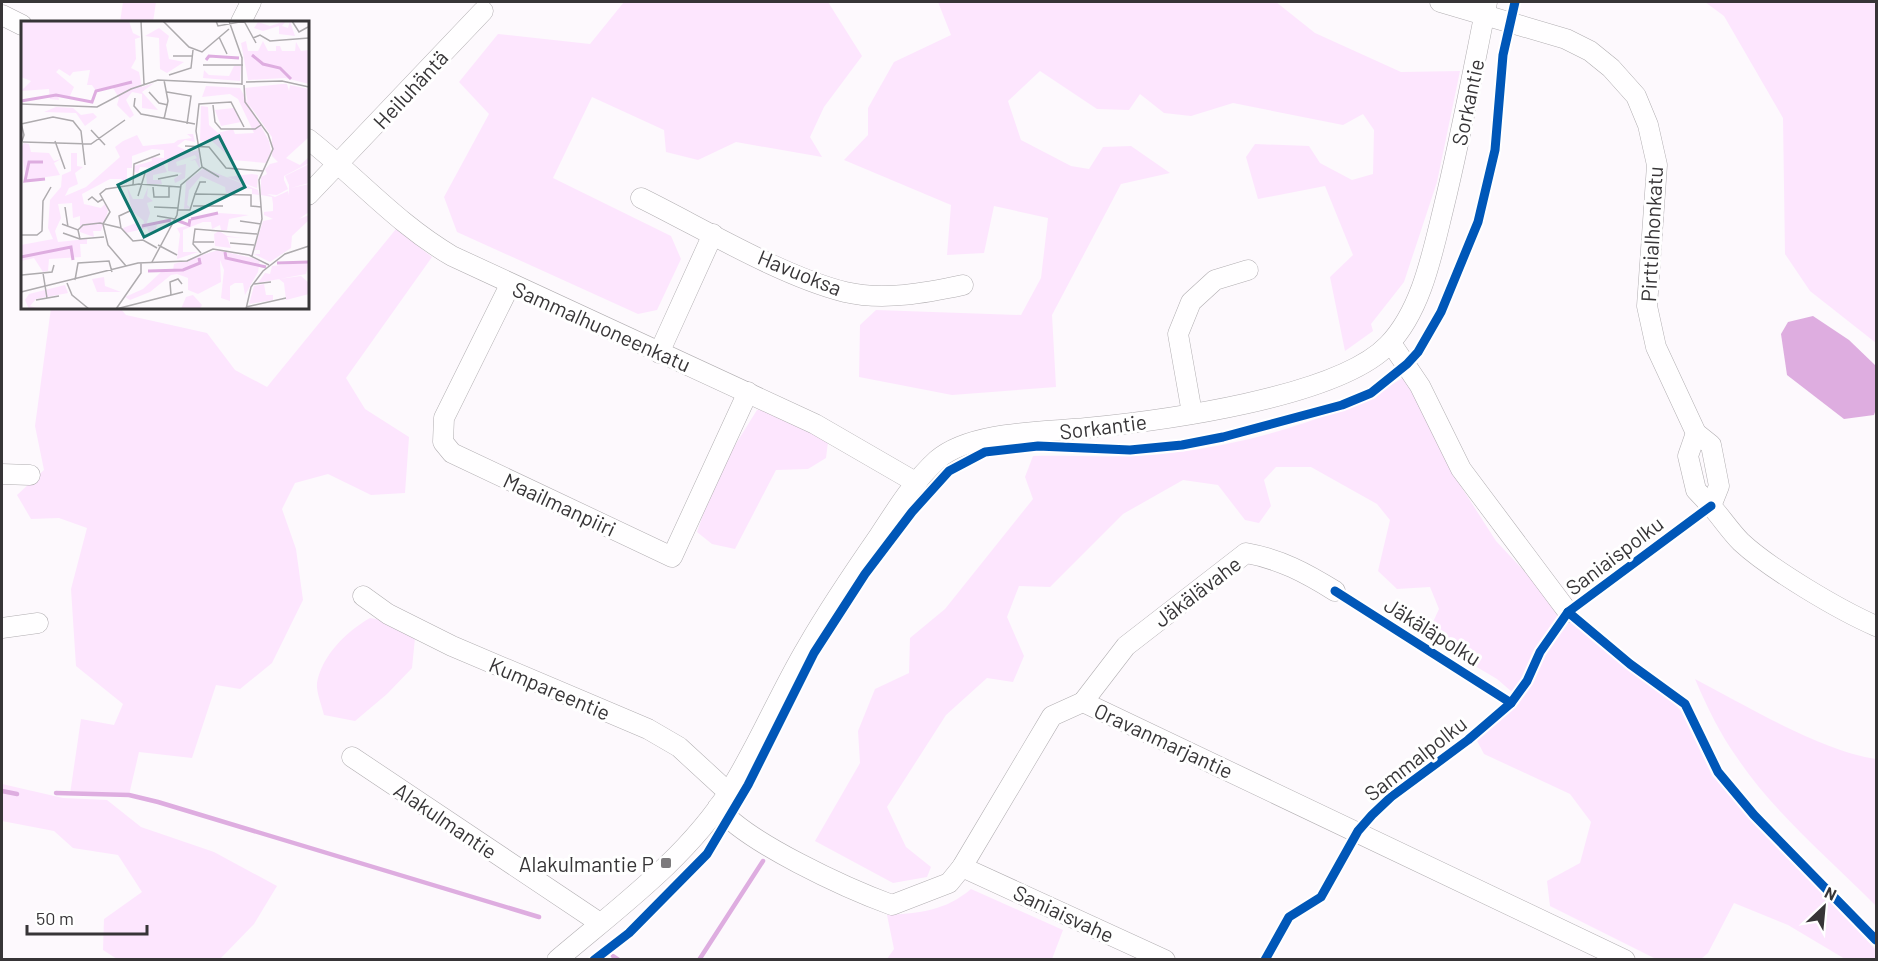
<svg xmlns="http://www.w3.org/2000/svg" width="1878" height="961" viewBox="0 0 1878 961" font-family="Barlow,sans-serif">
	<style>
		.green { fill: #fde6fe }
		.water { fill: #deade0 }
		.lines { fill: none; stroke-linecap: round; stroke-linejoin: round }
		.stream { stroke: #deade0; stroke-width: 4.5 }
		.minor-casing { stroke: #b1aeb1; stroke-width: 21 }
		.minor { stroke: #fffeff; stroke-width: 20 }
		.cycleway-casing { stroke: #fff; stroke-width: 13 }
		.cycleway { stroke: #0057b8; stroke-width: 9 }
		.poi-dot { fill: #7c7a7c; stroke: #fff; stroke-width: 2 }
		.labels { text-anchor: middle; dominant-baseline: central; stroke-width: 6; stroke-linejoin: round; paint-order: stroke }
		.street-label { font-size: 21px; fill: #373537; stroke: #fff }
		.poi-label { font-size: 21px; fill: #373537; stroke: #fff; text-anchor: end }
		.inset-river { fill: none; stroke: #deade0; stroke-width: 3 }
		.inset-road { fill: none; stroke: #aeabae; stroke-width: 1.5 }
		.view { fill: #0f766e; fill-opacity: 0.15; stroke: #0f766e; stroke-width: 3 }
		.inset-edge { fill: none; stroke: #373537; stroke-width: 3 }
	</style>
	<rect width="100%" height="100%" fill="#fdf9fd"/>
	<g class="green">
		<polygon points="123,2 156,2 153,22 120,22"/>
		<polygon points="624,2 828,2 862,56 824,107 810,137 822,157 736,142 698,160 666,152 664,130 592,97 553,178 671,236 681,259 657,310 638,314 457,232 444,197 489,114 459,82 498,34 590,44"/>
		<polygon points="938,2 1276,2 1315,33 1401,72 1460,71 1437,182 1404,282 1371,324 1373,331 1345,351 1330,277 1353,255 1325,186 1258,199 1246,157 1255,144 1309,146 1320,163 1352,180 1373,174 1374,130 1363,114 1343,125 1233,103 1191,116 1164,113 1140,94 1129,110 1097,109 1040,71 1008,101 1021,140 1071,166 1089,169 1103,147 1131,146 1170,173 1121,184 1052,315 1056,387 952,395 859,377 860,325 876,310 1021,315 1041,278 1048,218 994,206 984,253 947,255 951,205 844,160 868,135 868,108 894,62 951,35"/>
		<polygon points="1705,2 1876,2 1876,343 1810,291 1785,254 1783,118 1724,16"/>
		<polygon points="396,229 432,257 346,378 365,409 409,437 405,493 371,495 328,474 295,483 282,509 296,549 303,600 272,663 240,689 216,685 192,758 139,752 129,795 70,794 81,719 114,725 123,704 76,666 71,589 87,528 59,518 31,519 17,495 44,470 35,426 51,308 120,308 126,315 207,333 235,370 267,387"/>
		<path d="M1404 377 1462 488 1496 541 1568 618 1666 695 1681 711 1712 775 1876 950V959H1845L1788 925 1734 903 1708 953 1701 959H1656L1550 906 1547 881 1580 863 1591 822 1570 794 1484 754 1475 737 1510 709 1519 698 1497 679 1426 637 1439 609 1430 587 1397 589 1378 571 1390 520 1377 504 1311 467H1276L1264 480 1271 506 1259 523 1245 520 1218 485 1183 480 1123 514 1050 587 1019 586 1007 617 1024 656 1013 682 987 678 946 715 887 807 906 847 931 867 927 877 893 883 815 841 860 763 858 731 875 689 909 673 910 638 945 609 1033 499 1025 477 1033 456C1078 455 1126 459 1171 453 1247 444 1340 418 1404 377Z"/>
		<polygon points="771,408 828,442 826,458 808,469 776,470 735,549 712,544 697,532 717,474 757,410"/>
		<path d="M370 618 389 621 415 638 412 668 387 694 355 721 324 715C322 706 316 692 317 683 322 655 347 631 370 618Z"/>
		<path d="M1695 679C1745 705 1821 751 1876 759V906C1830 859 1775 814 1738 759 1720 734 1707 707 1695 679Z"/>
		<polygon points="2,784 63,798 107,800 141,827 214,852 277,886 254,924 220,959 117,959 103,950 104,919 142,892 118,855 73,848 54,831 2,821"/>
		<path d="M971 889 1063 930 1052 959H887L894 949 887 915C920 913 945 911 971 889Z"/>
	</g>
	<polygon class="water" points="1813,316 1849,340 1876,366 1876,409 1874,415 1844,419 1787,375 1781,334 1788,322"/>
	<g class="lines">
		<g class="stream">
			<polyline points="2,791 17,794"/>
			<polyline points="56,793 129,795 158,802 539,917"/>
			<polyline points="613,956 619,960"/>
			<polyline points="699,960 763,861"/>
		</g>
		<g class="minor-casing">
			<g id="minor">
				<path d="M1440 2 1566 39 1590 51 1611 68 1636 96 1648 125 1657 165 1647 306 1656 347 1696 433 1711 445 1719 486 1711 506C1721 517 1730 531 1741 542 1770 569 1839 610 1876 626"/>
				<polyline points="2,15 22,25"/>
				<polyline points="241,22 251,2"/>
				<path d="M308 139C358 178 396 223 452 256L815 424 917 483"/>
				<polyline points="308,195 483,11"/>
				<path d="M641 198C702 228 781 276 845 292 883 301 926 293 963 285"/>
				<polyline points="510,285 444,418 443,442 452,453 672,557 748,392"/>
				<polyline points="1391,343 1420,386 1461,469 1568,612"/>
				<polyline points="659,353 713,234"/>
				<polyline points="1192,413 1178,334 1191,302 1215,280 1248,270"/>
				<polyline points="1696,433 1688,456 1696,490 1711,506"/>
				<polyline points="2,474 30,475"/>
				<polyline points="363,596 388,614 452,646 648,729 679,747 729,793"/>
				<polyline points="2,628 38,623"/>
				<path d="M1083 702 1126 646 1246 553C1280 559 1306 573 1335 591"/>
				<polyline points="352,757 600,923"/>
				<path d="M718 807C745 842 848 889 892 905L949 883 962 867 1052 716 1083 702 1625 960"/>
				<polyline points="962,867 1165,960"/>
				<path d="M557 960C618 908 687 858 730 790 759 744 779 694 807 647 829 609 854 572 879 536 896 510 914 481 937 460 970 431 1044 432 1086 428 1159 421 1337 398 1388 345 1421 311 1432 255 1443 210 1460 141 1473 71 1487 2"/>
			</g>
		</g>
		<use href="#minor" class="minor"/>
		<g class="cycleway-casing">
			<g id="cycleway">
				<polyline points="1335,591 1511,703"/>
				<polyline points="1568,612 1630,664 1685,704 1718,772 1754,815 1876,940"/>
				<polyline points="594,960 629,933 707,854 748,785 814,653 865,574 912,512 949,471 985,452 1038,446 1130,450 1182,445 1223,437 1342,405 1371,393 1407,364 1418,352 1441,312 1478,222 1495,150 1503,55 1515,2"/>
				<polyline points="1265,960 1289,917 1321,897 1358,831 1372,815 1391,797 1468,740 1511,703 1527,681 1540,652 1568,612 1711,506"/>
			</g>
		</g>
		<use href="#cycleway" class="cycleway"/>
	</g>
	<rect class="poi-dot" x="660" y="857" width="12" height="12" rx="3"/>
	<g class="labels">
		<g class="street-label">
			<text transform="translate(410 89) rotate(-47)">Heiluhäntä</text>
			<text transform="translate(1467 102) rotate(-78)">Sorkantie</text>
			<text transform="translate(1651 234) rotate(-87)">Pirttialhonkatu</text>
			<text transform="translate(800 272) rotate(22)">Havuoksa</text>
			<text transform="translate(602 326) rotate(24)">Sammalhuoneenkatu</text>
			<text transform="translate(1103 426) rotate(-7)">Sorkantie</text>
			<text transform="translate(560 504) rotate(25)">Maailmanpiiri</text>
			<text transform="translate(1614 555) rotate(-37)">Saniaispolku</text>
			<text transform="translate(1197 591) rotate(-37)">Jäkälävahe</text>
			<text transform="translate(1433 631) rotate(32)">Jäkäläpolku</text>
			<text transform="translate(550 688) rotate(23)">Kumpareentie</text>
			<text transform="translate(1164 740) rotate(25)">Oravanmarjantie</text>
			<text transform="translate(1415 758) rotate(-38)">Sammalpolku</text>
			<text transform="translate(446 820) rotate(34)">Alakulmantie</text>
			<text transform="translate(1064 913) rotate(25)">Saniaisvahe</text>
		</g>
		<g class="poi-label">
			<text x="654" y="863">Alakulmantie P</text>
		</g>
	</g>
	<g transform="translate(21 21)">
		<rect width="288" height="288" fill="#fdf9fd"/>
		<path d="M0 0H108L112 12 120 16 114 18 115 38 110 47 118 51 121 66 133 62 121 71 137 89 121 87V73L111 71 105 79 113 94 109 97 96 84 98 77 92 67 99 62 75 70 71 64H66L69 49 52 51 49 55 38 48 35 51 53 66 48 77 37 74 38 79 29 78 28 68 0 70 10 60 0 56ZM265 0 261 5 267 7 269 0 274 15 258 13V5L242 10 233 7 237 1 249 5ZM138 7 148 15 145 24 148 38 163 41 146 52 139 48 138 17 124 15ZM225 20 227 30H237L242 20 247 30H255V25H259L261 30H274L275 21 280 30 288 29V63L264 57 227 59 220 22ZM213 45H220L219 60 182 57 183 49 188 54 208 55ZM261 63H266L268 70 269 64 288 68V116L265 137 279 144 288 136V142L263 155V159L267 168 256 174 246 173 254 176 267 170 268 174V164L264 155 288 143V162L270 167 288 163V191L278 198 288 194V199L271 215 270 227 249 241 233 233H239V229H233L242 200 252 198 243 194V191L252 190V183L251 176 240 174V156L246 153 244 148 249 143 257 141 251 135V116L227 82 224 67ZM185 65 219 67 248 120 250 131 245 142 212 139 191 120H179L180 85 187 86 188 104 197 112 212 108 214 113 233 112 217 78 209 73 181 76ZM35 86 52 87 60 94 72 92 76 96 64 105 55 92 23 91ZM213 87 220 101 200 105 194 89ZM166 113H172L174 121 164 119 156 125 169 131 178 129 179 148 174 139 169 140 176 137 174 134 155 141 156 145 165 143 164 157 154 162 153 158 161 152 147 150V139L142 141 146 151 132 154V159H140L141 163H126L125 153 131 147 119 146 117 152 113 151V145L131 140 130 136 143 137V129L131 128 111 135V147H106V163L100 158H89L61 173 63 183 80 187 84 183 87 190 80 210H72L73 216 59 211V195L52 197 51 182 37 183 40 197 34 210 37 221 66 218V223H59L60 236 28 238 27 250 22 251 13 237 0 240V224L32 218 27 207 29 179 40 166 41 154 50 150V132H56V145L62 146 54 152 57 163 48 167 44 175 65 166 99 136 94 126 102 120 116 114 122 125 153 122 157 119 171 117ZM3 122 8 123 10 131 28 132 33 140 40 138 33 142 39 154 5 159 0 127ZM183 147 237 169 238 174 231 173V168L218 167 214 172H205L204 166 180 155 168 169 166 184 170 187 163 188 165 161ZM237 154 236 167 206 156 231 153ZM106 166 112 178H122L127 166 126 175 132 180 126 182 129 192 125 204H136L134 211 128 212 126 207 105 212 102 207 115 202 117 206 122 205 123 200 111 190ZM198 192 228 194 208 198 206 209H200L199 204 191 208 190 201H182L162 209V231H177L156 238 159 213 156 207 166 205 169 198ZM198 210 206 215 222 217 206 216 210 227 194 225 193 213ZM197 229 239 239 237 251 224 274 222 262H214L209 265V280L200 277 203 249 199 239 200 261 177 273 167 269V257L156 253 150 254 129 271 109 279 104 276 122 268 140 251 152 249 153 243ZM288 241 285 253 237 262 244 252 249 253 251 245ZM280 255 288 262V273L265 279 263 262 258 258ZM83 256 84 265 100 271H76L71 258ZM243 263 245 274H252V279L228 283 233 265ZM44 264 47 272 15 278 9 285 20 288H8L4 279 8 273ZM172 274 181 284 179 288H160L165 276Z" fill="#fde6fe"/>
		<path class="inset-river" d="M231 34 242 43 259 47 270 58M185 39 188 35 218 37M0 80 35 74 71 81 75 70 111 61M22 141H8L4 160 24 158M170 198 197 192M155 199 168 204 169 198M121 205 150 199M204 231 205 237 245 246M0 236 50 226 52 239M256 242 288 241M127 250 162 249 179 242 178 237"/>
		<path class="inset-road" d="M120 0 123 63M142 0 168 26 181 31 208 8M195 0 197 5 224 0M208 0 221 37V64M223 0 235 22M271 0 278 11 287 6M198 16 206 33M232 17 239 14 249 20 288 17M152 35H171M182 44H222M148 54 170 47 172 29M143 59 147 80 143 98M225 61 261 60 288 66M223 64 224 81 247 113 252 128 238 159 241 198 231 235M128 71 138 82 147 84M146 71 170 75 166 103M114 77 113 85 120 93 174 103M0 83 76 86 110 68 137 59 221 63M192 84 194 101 200 108H234L240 104M0 102 3 114 0 123M0 103 32 96 52 100 60 110 64 144M70 109 84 124M34 120 44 148M2 121 70 123 104 99M164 125 188 126 205 147 242 150M181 146 198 156M137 158 157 154M112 165 113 143 139 133M132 166 133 176H148V165M174 173 179 161H185M117 175 124 152M67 179 71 176 77 181 82 178M172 185H202M44 186 47 206M133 186 157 187M157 189H169L174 173 230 174V185L240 186M136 195 154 198M219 200 240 203M41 203 57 209 62 204 79 202 100 207 112 220 122 219 136 227M82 203 89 191 79 173 85 168 118 163 159 166M82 203 87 224 105 245M100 207 98 195 111 189M57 209 59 218 83 216M42 212 59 218M0 214H16L21 210 22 180 30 166M172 221H193M209 222 233 224M137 224 156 234M180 232 172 223 174 208 236 213M131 241 156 194 160 164 181 146 175 110 178 83 210 81 223 106M22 252 26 277M1 254 31 251 33 244M54 259 57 242 88 240 91 251M46 262 51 274 68 288M232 263 250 261M0 271 117 242 166 240 192 228 228 234 248 244M150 274 149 261 157 258 161 263M15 279 38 275M225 286 265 277M95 288 162 271M95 288 120 252V242M225 288 230 266 242 250 264 233 288 225"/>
		<path class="view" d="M198 115 224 166 123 216 97 164Z"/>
		<rect width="288" height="288" class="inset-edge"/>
	</g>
	<rect width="1878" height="961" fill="none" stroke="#373537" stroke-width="6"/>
	<g transform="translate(1824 907) rotate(26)" stroke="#ffffff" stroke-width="4.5" paint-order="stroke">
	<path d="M0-4.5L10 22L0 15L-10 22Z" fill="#373537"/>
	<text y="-9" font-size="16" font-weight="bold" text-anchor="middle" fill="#373537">N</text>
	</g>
	<path d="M27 925v9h120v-9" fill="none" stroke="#373537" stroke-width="3"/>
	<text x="36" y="925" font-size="18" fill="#373537" stroke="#ffffff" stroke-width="4.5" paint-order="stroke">50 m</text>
</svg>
